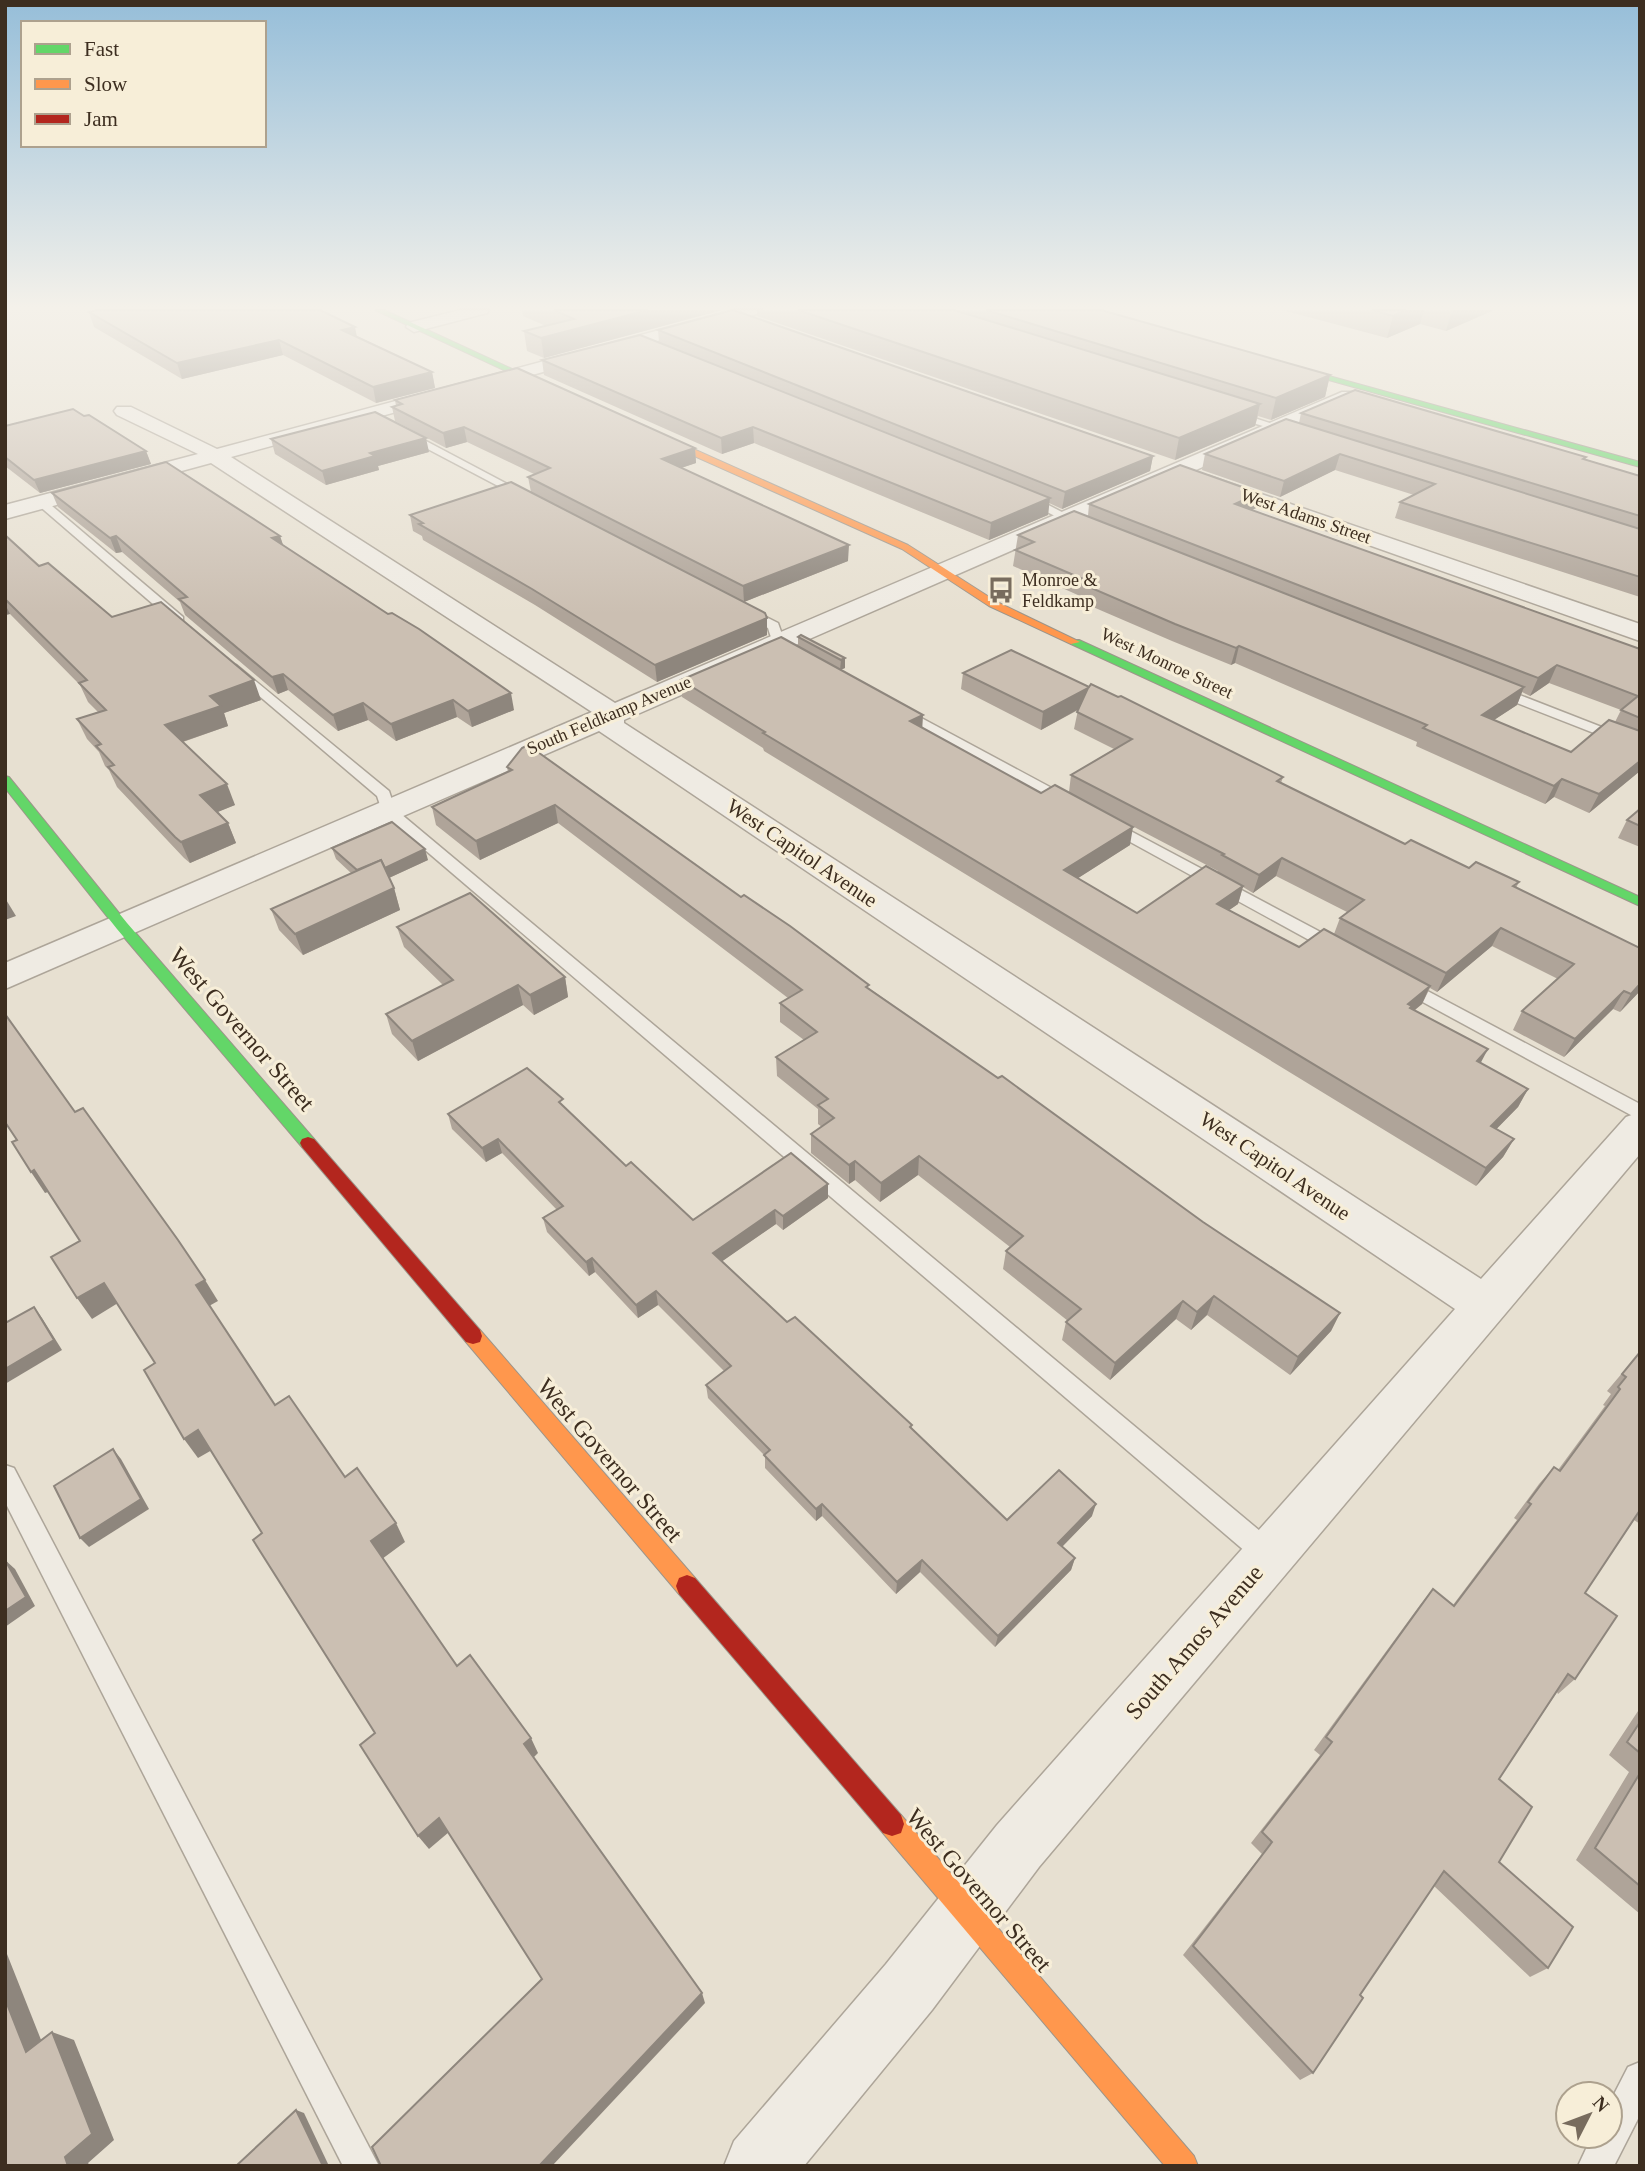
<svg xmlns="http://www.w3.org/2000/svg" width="1645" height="2171" viewBox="0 0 1645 2171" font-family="Georgia,serif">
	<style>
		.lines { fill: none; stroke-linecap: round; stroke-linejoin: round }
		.lane-casing { stroke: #ada599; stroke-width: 3 }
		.street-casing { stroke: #ada599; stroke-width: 3 }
		.fast-casing { stroke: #9c958a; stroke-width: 2 }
		.slow-casing { stroke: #9c958a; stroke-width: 2 }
		.jam-casing { stroke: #9c958a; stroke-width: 2 }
		.lane { fill: #efebe3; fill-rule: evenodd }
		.street { fill: #efebe3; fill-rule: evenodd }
		.fast { fill: #63d668; fill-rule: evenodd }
		.slow { fill: #ff974d; fill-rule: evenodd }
		.jam { fill: #b3261e; fill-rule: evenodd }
		.wall { fill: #afa499; fill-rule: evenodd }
		.shaded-wall { fill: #8e867d }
		.building { fill: #cbbfb2; stroke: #8e867d; stroke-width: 2 }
		.labels { text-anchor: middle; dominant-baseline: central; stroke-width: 6; stroke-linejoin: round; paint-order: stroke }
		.far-street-label { font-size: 18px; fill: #3d2e20; stroke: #f7eed8 }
		.far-poi-label { font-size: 18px; fill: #3d2e20; stroke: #f7eed8; text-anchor: start }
		.street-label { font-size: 21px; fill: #3d2e20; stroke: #f7eed8 }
		.near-street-label { font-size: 24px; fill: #3d2e20; stroke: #f7eed8 }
	</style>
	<rect width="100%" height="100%" fill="#e7e0d1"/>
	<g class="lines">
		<g class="lane-casing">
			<g id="lane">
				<polygon points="1230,412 1236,412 1297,432 1289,434 1230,416"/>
				<polygon points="403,432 409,432 530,496 521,498 403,436"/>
				<polygon points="1021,495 1029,495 1085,524 1075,526 1021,499"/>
				<polygon points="37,500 45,500 183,617 183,623 175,623 37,504"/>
				<path d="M744 606 778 623 784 640 798 649V655C780 657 772 643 768 628L740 613V607Z"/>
				<polygon points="236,665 389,791 395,809 1278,1546 1282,1555 1278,1564 1269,1568 1260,1564 383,814 377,796 231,672 229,669"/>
				<polygon points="1494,685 1640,742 1640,751 1489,692 1489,686"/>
				<polygon points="899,706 1074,800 1077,803 1069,808 1064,806 894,713 894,707"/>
				<polygon points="1108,819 1343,944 1346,948 1343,952 1331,952 1103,827 1100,824"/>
				<polygon points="1403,978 1640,1104 1640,1120 1397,988 1394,984 1397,980"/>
				<polygon points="5,1465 14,1468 379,2166 343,2166 5,1502"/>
				<polygon points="1640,2062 1640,2115 1614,2166 1578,2166 1592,2136 1610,2136 1610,2102 1628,2067"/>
			</g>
		</g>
		<g class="street-casing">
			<g id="street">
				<polygon points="460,310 489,310 487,313 414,332 406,327 408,323"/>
				<polygon points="734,310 762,310 760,313 231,457 615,703 1342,392 1356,392 1358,396 1356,400 624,720 624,723 1481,1279 1626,1117 1640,1112 1640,1154 1039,1867 932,2010 804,2166 724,2166 734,2141 886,1964 997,1825 1455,1309 599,731 5,989 5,963 592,712 211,463 5,519 5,505 198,454 117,415 114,411 117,407 131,407 217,449"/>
				<polygon points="1209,476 1640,624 1640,641 1202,486 1198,482 1202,478"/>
			</g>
		</g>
		<g class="fast-casing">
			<g id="fast">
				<polygon points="375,310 384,310 562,392 555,394"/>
				<polygon points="1275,361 1640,462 1640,467 1275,365"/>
				<polygon points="1071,640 1079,640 1640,897 1640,906 1071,644"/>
				<polygon points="5,776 9,777 127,923 314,1139 316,1143 314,1147 302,1147 117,929 5,788"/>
			</g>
		</g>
		<g class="slow-casing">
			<g id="slow">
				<polygon points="645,430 651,430 908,545 997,602 1080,642 1071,644 989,606 902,549 645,434"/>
				<polygon points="473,1328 480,1330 695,1578 698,1586 695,1594 687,1597 679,1594 466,1342 464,1336 466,1330"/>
				<polygon points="892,1812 901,1815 1194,2156 1198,2166 1165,2166 883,1833 880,1824 883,1815"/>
			</g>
		</g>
		<g class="jam-casing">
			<g id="jam">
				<polygon points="308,1137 314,1139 480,1330 482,1336 480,1342 473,1344 466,1342 302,1147 300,1143 302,1139"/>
				<polygon points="687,1575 695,1578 901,1815 904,1824 901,1833 892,1836 883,1833 679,1594 676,1586 679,1578"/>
			</g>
		</g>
		<use href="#lane" class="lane"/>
		<use href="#street" class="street"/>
		<use href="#fast" class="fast"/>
		<use href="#slow" class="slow"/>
		<use href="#jam" class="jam"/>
	</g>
	<g class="wall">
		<polygon points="522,310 722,310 544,358 527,351 524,331 546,326 523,316"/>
		<polygon points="757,310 1101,310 1330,375 1325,397 1271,420 1258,416 1255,426 1175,460 757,316"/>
		<polygon points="1282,310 1494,310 1446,331 1420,324 1387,338"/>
		<polygon points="89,312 357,336 432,372 435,388 376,403 283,355 182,379 94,327"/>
		<polygon points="658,330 1153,456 1150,471 1062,509 1049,503 1048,515 989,540 754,443 722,454 544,375 542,360 659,342"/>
		<polygon points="395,400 695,448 696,463 681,468 848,561 744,602 767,635 657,682 535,605 423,540 422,536 413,531 410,515 531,492 528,477 534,474 467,442 446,448 395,421 392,407 396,406"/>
		<polygon points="1301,413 1585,459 1640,476 1640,597 1395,518 1400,502 1414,495 1335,470 1280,497 1202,470 1205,454 1299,423"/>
		<polygon points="84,416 146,451 151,464 40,493 5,466 5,426"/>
		<polygon points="271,439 429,452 378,466 379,470 326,485 275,454"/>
		<polygon points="52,493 280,536 283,545 514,710 472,727 457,717 396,741 368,720 338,731 288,690 278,694 185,615 180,602 122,552 116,553 58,507"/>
		<path d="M1089 504 1256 508 1252 510 1640 649V771L1589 813 1554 797 1545 804 1416 746 1417 742 1235 663 1231 665 1172 641 1079 601 1080 596 1013 566 1018 535 1088 516ZM1549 683 1621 710 1615 722 1571 752 1494 720 1517 705 1522 692 1530 696Z"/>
		<polygon points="5,535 39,566 112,617 261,700 224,713 228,726 183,742 235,805 217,812 228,823 236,843 190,863 184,858 117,787 109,770 105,766 99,752 87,739 77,719 98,712 88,702 80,685 10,614 5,615"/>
		<polygon points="798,637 845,658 845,668 840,670 798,647"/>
		<path d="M963 673 1089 687 1283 777 1281 783 1405 844 1469 868 1519 882 1516 888 1640 948V991L1620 1012 1613 1009 1564 1057 1513 1030 1522 1011 1558 979 1492 946 1437 992 1430 988 1422 1004 1415 1010 1481 1063 1528 1089 1518 1107 1496 1129 1514 1139 1503 1157 1476 1186 764 751 763 748 682 697 681 680 922 728 1041 793 1069 792 1071 775 1114 749 1074 729 1078 710 1041 730 961 689ZM1117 818 1218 871V872L1137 913 1078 878 1130 845ZM1276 876 1347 912 1340 918 1334 934 1299 947 1229 910 1238 904 1243 887 1253 893Z"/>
		<polygon points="507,767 869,988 1203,1222 1340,1313 1331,1331 1290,1375 1207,1315 1191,1330 1176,1319 1110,1380 1062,1340 1066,1322 1068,1321 1003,1269 1006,1251 1010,1247 918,1175 880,1202 855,1180 849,1184 811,1153 811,1134 822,1127 818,1124 818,1109 777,1076 776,1057 804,1040 780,1022 780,1003 788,998 558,823 480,860 436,825 432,807 508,772"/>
		<polygon points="1640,809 1640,847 1618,838 1627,820"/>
		<polygon points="332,848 428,860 389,878 394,888 400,910 303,955 279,930 271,909 351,873 336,859"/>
		<polygon points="397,927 565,977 568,997 534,1015 523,1005 418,1061 392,1034 386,1014 443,985 404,947"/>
		<polygon points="564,1107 626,1166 693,1220 828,1198 783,1230 776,1224 722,1261 787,1322 912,1428 1007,1520 1092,1516 1062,1547 1075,1558 1071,1570 995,1647 920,1572 896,1594 822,1516 816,1521 765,1468 765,1456 708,1398 706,1385 724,1371 658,1305 638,1318 595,1272 589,1276 547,1232 543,1218 557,1210 502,1153 486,1162 452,1129 448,1114"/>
		<polygon points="1640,1352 1640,1524 1634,1520 1585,1593 1575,1679 1558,1694 1557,1692 1499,1779 1499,1862 1548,1968 1530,1977 1434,1886 1360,1995 1313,2073 1300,2080 1183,1955 1262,1854 1251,1843 1320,1755 1314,1750 1420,1605 1433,1589 1453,1605 1517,1520 1514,1518 1539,1484 1554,1467 1558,1470 1605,1406 1603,1405 1611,1394 1607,1391"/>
		<polygon points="1640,1708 1640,1914 1576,1860 1629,1772 1609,1755"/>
	</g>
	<g class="shaded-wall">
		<polygon points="648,310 722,310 544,358 541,338"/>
		<polygon points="1406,310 1424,310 1420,324 1387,338 1393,316"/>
		<polygon points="1452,310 1494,310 1446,331"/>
		<polygon points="355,327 358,342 342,330"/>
		<polygon points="279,340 283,355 182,379 177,363"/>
		<polygon points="432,372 435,388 376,403 373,387"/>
		<polygon points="1330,375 1325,397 1271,420 1276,398"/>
		<polygon points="1260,404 1255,426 1175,460 1179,438"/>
		<polygon points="464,427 467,442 446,448 443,433"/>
		<polygon points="753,427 754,443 722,454 721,438"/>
		<polygon points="426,438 429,452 378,466 379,470 326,485 322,471 370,453"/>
		<polygon points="695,448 696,463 663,474 662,459"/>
		<polygon points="146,451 151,464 40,493 34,480"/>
		<polygon points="1340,454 1335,470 1280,497 1284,481"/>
		<polygon points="1153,456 1150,471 1062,509 1065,492"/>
		<polygon points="1259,493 1256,508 1231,520 1235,504"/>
		<polygon points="1050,498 1048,515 989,540 991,523"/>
		<polygon points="116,536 122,552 116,553 110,538"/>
		<polygon points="280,536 285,551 272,538"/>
		<polygon points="849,545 848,561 744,602 743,586"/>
		<polygon points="5,604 10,614 5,615"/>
		<polygon points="767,618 767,635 657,682 655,665"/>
		<polygon points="1239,646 1235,663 1231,665 1236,648"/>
		<polygon points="845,658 845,668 840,670 841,660"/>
		<polygon points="1557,665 1549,683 1530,696 1538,678"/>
		<polygon points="283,674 288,690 278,694 272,677"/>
		<polygon points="254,680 261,700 224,713 228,726 173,745 165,725 210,696"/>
		<polygon points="1524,687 1517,705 1474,733 1482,715"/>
		<polygon points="1088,688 1086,705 1041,730 1043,712"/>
		<polygon points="511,693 514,710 472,727 468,711"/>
		<polygon points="453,700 457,717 396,741 391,724"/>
		<polygon points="363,703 368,720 338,731 333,715"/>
		<polygon points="923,715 922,733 910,721"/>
		<polygon points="1640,761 1640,771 1589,813 1599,794"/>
		<polygon points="1562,779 1554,797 1545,804 1554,786"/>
		<polygon points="227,784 235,805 208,816 200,795"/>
		<polygon points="555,805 558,823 480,860 476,841"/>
		<polygon points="228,823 236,843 190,863 181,842"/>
		<polygon points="1133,827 1130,845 1061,889 1064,870"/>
		<polygon points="425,849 428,860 367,888 364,877"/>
		<polygon points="1282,858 1276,876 1253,893 1259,875"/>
		<polygon points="1243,886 1238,904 1212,922 1217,904"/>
		<polygon points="394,888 400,910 303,955 295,934"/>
		<polygon points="5,898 16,916 5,920"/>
		<polygon points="1501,928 1492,946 1437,992 1446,973"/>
		<polygon points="565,977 568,997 534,1015 530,995"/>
		<polygon points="1640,984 1640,991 1620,1012 1631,994"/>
		<polygon points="518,985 523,1005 418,1061 412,1041"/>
		<polygon points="1430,986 1422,1004 1407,1016 1408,1004"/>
		<polygon points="1624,991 1613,1009 1564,1057 1575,1039"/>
		<polygon points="1488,1049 1478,1068 1477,1061"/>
		<polygon points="1528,1089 1518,1107 1481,1145 1491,1126"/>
		<polygon points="498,1139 502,1153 486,1162 482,1148"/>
		<polygon points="1514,1139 1503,1157 1476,1186 1486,1168"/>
		<polygon points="919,1156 918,1175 880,1202 881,1183"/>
		<polygon points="855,1161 855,1180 849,1184 849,1165"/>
		<polygon points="34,1170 48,1192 45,1193 31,1172"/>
		<polygon points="828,1184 828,1198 783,1230 783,1216"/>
		<polygon points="775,1210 776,1224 714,1267 713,1253"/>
		<polygon points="592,1258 595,1272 589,1276 586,1262"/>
		<polygon points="205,1280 218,1301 209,1306 196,1285"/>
		<polygon points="104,1283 118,1303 92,1319 77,1298"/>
		<polygon points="656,1291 658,1305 638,1318 636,1305"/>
		<polygon points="1214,1296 1207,1315 1191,1330 1197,1312"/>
		<polygon points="1183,1301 1176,1319 1110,1380 1115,1363"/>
		<polygon points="34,1307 42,1318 62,1350 5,1384 5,1369"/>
		<polygon points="1340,1313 1331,1331 1290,1375 1298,1357"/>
		<polygon points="198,1430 212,1450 198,1458 184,1439"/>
		<polygon points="113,1449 121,1459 149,1509 89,1547 80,1538"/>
		<polygon points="822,1504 822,1516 816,1521 816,1509"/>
		<polygon points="1096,1504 1092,1516 1054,1555 1058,1543"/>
		<polygon points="396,1523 405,1542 382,1559 371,1541"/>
		<polygon points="1075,1558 1071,1570 995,1647 998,1636"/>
		<polygon points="5,1560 15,1569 35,1606 5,1627"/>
		<polygon points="922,1560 920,1572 896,1594 897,1582"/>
		<polygon points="531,1738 538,1753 532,1759 524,1744"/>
		<polygon points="439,1818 449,1832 429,1849 418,1836"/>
		<polygon points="5,1949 49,2060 26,2052 5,1999"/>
		<polygon points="702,1993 705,2003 552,2166 539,2166"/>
		<polygon points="52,2032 74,2040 114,2140 88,2163 90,2166 68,2166 65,2157"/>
		<polygon points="296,2110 304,2113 329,2166 323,2166"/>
	</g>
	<g class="building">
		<polygon points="97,310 320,310 355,327 342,330 432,372 373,387 279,340 177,363 89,312"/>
		<polygon points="554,310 648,310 541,338 524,331 574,319"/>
		<polygon points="733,310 1153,456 1065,492 658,330"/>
		<polygon points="798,310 954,310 1260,404 1179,438"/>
		<polygon points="986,310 1101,310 1330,375 1276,398"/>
		<polygon points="1372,310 1406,310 1393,316"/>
		<polygon points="640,335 1050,498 991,523 753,427 721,438 542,360"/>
		<polygon points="517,368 695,448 662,459 849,545 743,586 528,477 550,468 464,427 443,433 392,407 402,404 395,400"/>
		<polygon points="1355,390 1586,457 1583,459 1640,476 1640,516 1301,413"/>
		<polygon points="73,409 84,416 89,415 146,451 34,480 5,457 5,426"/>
		<polygon points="375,412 426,438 370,453 375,456 322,471 271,439"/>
		<polygon points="1286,419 1640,529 1640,577 1400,502 1435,484 1340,454 1284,481 1205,454"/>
		<polygon points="166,462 280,536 272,538 388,614 392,613 419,629 511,693 468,711 453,700 391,724 363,703 333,715 283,674 272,677 179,599 187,597 116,536 110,538 52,493"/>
		<polygon points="1180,465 1259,493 1235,504 1640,649 1640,718 1621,710 1638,696 1557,665 1538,678 1089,504"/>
		<polygon points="511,482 765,613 767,618 655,665 532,589 419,524 423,523 410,515"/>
		<polygon points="1074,511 1524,687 1482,715 1571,752 1609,720 1640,731 1640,761 1599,794 1562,779 1554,786 1423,728 1427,725 1239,646 1236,648 1175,624 1082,584 1088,581 1015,550 1034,542 1018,535"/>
		<polygon points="5,535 39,566 48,563 112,617 161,602 254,680 210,696 221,706 165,725 227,784 200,795 228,823 181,842 175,837 108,767 114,765 96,746 101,744 77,719 106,710 79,683 87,680 5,599"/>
		<polygon points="801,635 845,658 841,660 798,637"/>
		<polygon points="781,637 923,715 910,721 1041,793 1055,785 1133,827 1064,870 1137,913 1206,866 1243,886 1217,904 1299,947 1324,929 1430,986 1408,1004 1412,1006 1410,1008 1488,1049 1477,1061 1528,1089 1491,1126 1514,1139 1486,1168 763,733 765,732 681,680"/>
		<polygon points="1011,650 1089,687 1091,684 1118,697 1121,696 1283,777 1277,781 1405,844 1411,840 1469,868 1476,862 1519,882 1513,886 1640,948 1640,984 1631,994 1624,991 1575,1039 1522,1011 1574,964 1501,928 1446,973 1340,918 1364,900 1282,858 1259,875 1222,855 1224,854 1071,775 1132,739 1077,712 1088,688 1043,712 963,673"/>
		<polygon points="528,745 741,897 744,895 790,926 869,985 866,987 998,1078 1002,1076 1203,1222 1340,1313 1298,1357 1214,1296 1197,1312 1183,1301 1115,1363 1066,1322 1081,1309 1006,1251 1023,1236 919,1156 881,1183 855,1161 849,1165 811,1134 834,1118 818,1105 828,1099 776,1057 817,1032 780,1003 802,990 555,805 476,841 432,807 512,770 507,767 522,748"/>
		<polygon points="1640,809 1640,826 1627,820"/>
		<polygon points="392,822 425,849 385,868 381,860 357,870 332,848"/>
		<polygon points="381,860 394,888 295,934 271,909"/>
		<polygon points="470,893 565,977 530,995 518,985 412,1041 386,1014 453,980 397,927"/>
		<polygon points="5,1014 75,1112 83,1108 178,1240 205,1280 196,1285 275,1405 289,1396 345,1477 357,1468 396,1523 371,1541 457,1666 470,1655 531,1738 524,1744 702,1993 539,2166 381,2166 372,2147 542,1979 439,1818 418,1836 360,1745 375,1733 253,1540 262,1533 198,1430 184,1439 144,1370 155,1363 104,1283 77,1298 51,1257 80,1241 34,1170 31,1172 12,1142 17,1140 5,1122"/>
		<polygon points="527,1068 563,1099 559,1102 626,1166 631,1162 693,1220 791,1153 828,1184 783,1216 775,1210 713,1253 787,1322 795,1317 912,1425 910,1427 1007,1520 1059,1470 1096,1504 1058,1543 1075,1558 998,1636 922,1560 897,1582 822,1504 816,1509 764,1455 770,1450 706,1385 731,1366 656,1291 636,1305 592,1258 586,1262 543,1218 563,1206 498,1139 482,1148 448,1114"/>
		<polygon points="34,1307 54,1340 5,1369 5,1323"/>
		<polygon points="1640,1352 1640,1510 1585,1593 1617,1616 1575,1679 1568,1674 1499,1779 1532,1807 1499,1862 1573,1927 1548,1968 1444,1871 1360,1995 1363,1998 1313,2073 1193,1946 1272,1842 1262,1832 1332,1742 1326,1737 1433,1589 1454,1606 1531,1504 1528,1502 1554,1467 1560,1471 1620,1389 1618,1387 1626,1377 1622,1374"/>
		<polygon points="113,1449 141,1499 80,1538 54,1486"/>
		<polygon points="5,1560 26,1597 5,1611"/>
		<polygon points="1640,1722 1640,1753 1627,1742"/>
		<polygon points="1640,1773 1640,1886 1595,1848"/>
		<polygon points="5,1999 26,2052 52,2032 92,2134 65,2157 68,2166 5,2166"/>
		<polygon points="296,2110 323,2166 236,2166"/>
	</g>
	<linearGradient id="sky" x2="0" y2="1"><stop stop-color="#96bed9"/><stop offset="0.5" stop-color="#f4f1ea"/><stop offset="1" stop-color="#f4f1ea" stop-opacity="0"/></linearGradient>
	<rect width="1645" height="614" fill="url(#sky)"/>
	<defs>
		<g id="bus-bare" transform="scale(2.1)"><path d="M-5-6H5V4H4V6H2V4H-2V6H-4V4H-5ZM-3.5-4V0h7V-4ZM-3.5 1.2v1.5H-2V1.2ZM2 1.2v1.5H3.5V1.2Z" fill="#786c5e" stroke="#f7eed8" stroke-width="2.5" paint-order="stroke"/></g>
	</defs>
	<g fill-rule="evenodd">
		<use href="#bus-bare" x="1001" y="590"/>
	</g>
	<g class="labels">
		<g class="far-street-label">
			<text transform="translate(1306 516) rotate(19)">West Adams Street</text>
			<text transform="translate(1167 663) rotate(25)">West Monroe Street</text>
			<text transform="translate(609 715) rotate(-23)">South Feldkamp Avenue</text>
		</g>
		<g class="far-poi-label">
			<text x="1022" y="580">Monroe &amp;<tspan x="1022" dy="21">Feldkamp</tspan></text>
		</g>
		<g class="street-label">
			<text transform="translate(802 853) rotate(34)">West Capitol Avenue</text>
			<text transform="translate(1275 1166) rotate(34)">West Capitol Avenue</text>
		</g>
		<g class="near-street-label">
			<text transform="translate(242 1029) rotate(49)">West Governor Street</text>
			<text transform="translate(610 1460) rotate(49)">West Governor Street</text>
			<text transform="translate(1194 1642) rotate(-49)">South Amos Avenue</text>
			<text transform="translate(979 1890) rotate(49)">West Governor Street</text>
		</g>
	</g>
	<rect width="1645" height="2171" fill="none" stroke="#3d2e20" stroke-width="14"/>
	<rect x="21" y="21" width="245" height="126" fill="#f7eed8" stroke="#ada18e" stroke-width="2"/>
	<rect x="35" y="44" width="35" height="10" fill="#63d668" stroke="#ada18e" stroke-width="2"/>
	<text x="84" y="56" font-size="21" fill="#3d2e20">Fast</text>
	<rect x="35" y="79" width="35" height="10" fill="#ff974d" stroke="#ada18e" stroke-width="2"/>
	<text x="84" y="91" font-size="21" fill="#3d2e20">Slow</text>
	<rect x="35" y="114" width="35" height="10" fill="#b3261e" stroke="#ada18e" stroke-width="2"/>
	<text x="84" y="126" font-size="21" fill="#3d2e20">Jam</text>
	<g transform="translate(1589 2115) rotate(48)"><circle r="33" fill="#f7eed8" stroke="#ada18e" stroke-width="2"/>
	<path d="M0-5L12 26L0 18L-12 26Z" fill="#786c5e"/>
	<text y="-10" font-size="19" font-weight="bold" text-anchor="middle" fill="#3d2e20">N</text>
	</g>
</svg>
